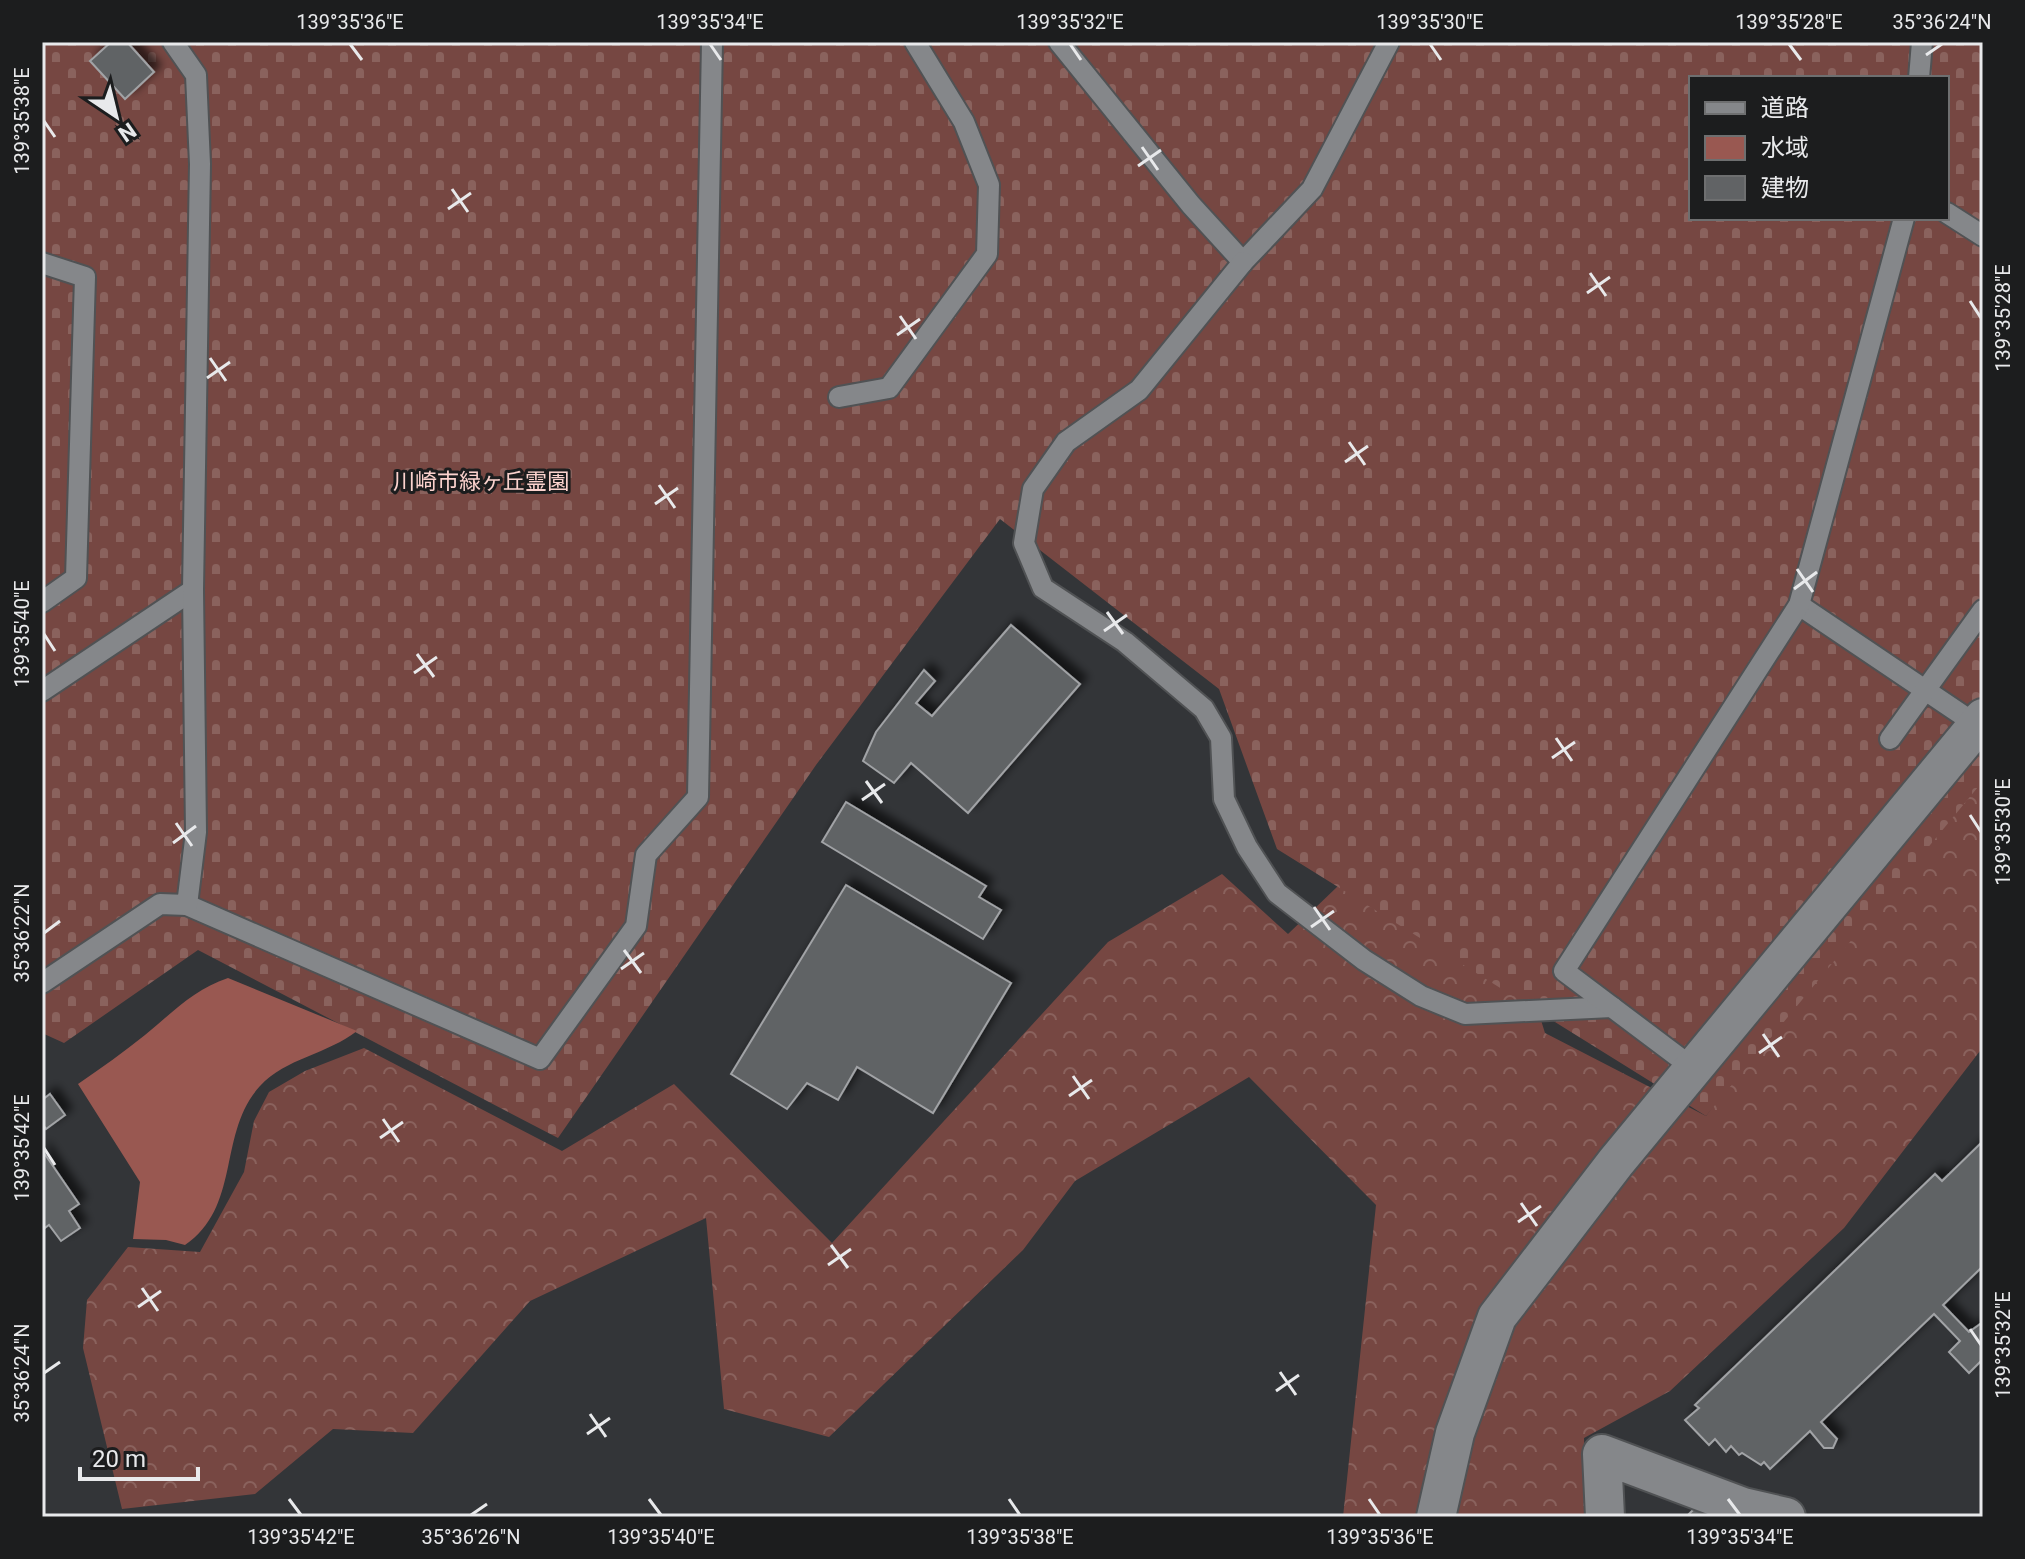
<svg xmlns="http://www.w3.org/2000/svg" width="2025" height="1559" viewBox="0 0 2025 1559" font-family="Roboto,'Noto Sans JP',sans-serif">
	<style>
		.forest { fill: url(#forest-crowns) }
		.cemetery { fill: url(#cemetery-stones); fill-rule: evenodd }
		.water { fill: #995851 }
		.building { fill: #616365; stroke: #a1a3a6; stroke-width: 2; filter: url(#shadow) }
		.lines { fill: none; stroke-linecap: round; stroke-linejoin: round }
		.service-casing { stroke: #505254; stroke-width: 24 }
		.minor-casing { stroke: #505254; stroke-width: 42 }
		.service { stroke: #85878a; stroke-width: 20 }
		.minor { stroke: #85878a; stroke-width: 38 }
		.ticks { fill: none; stroke: #e8e9eb; stroke-width: 3 }
		.labels { text-anchor: middle; dominant-baseline: central; stroke-width: 6; stroke-linejoin: round; paint-order: stroke }
		.park-label { font-size: 22px; fill: #fcd3ce; stroke: #1c1d1e }
		.neatline { fill: none; stroke: #e8e9eb; stroke-width: 3 }
		.ticks-label { font-size: 20px; text-anchor: middle; fill: #e8e9eb }
	</style>
	<defs>
		<pattern id="forest-crowns" width="20" height="18" patternUnits="userSpaceOnUse" patternTransform="scale(2)"><rect width="20" height="18" fill="#764742"/><path d="M2 6a3 3 0 1 1 6 0M12 15a3 3 0 1 1 6 0" fill="none" stroke="#8a625d"/></pattern>
		<pattern id="cemetery-stones" width="16" height="16" patternUnits="userSpaceOnUse" patternTransform="scale(2)"><rect width="16" height="16" fill="#764742"/><path d="M2 7V4a2 2 0 0 1 4 0v3zM10 15v-3a2 2 0 0 1 4 0v3z" fill="#8a625d"/></pattern>
		<filter id="shadow"><feDropShadow dx="7" dy="-7" stdDeviation="4" flood-color="#0009"/></filter>
	</defs>
	<rect width="100%" height="100%" fill="#333538"/>
	<polygon class="forest" points="1485,745 1514,934 1545,1033 1706,1116 1983,745 1983,1047 1844,1228 1670,1391 1584,1438 1586,1517 1343,1517 1376,1205 1249,1077 1075,1181 1023,1250 829,1437 724,1409 706,1218 530,1301 413,1433 333,1429 255,1494 122,1509 83,1348 87,1300 128,1247 200,1252 244,1172 254,1121 269,1092 305,1071 364,1048 562,1151 674,1084 832,1243 1108,942 1222,874 1288,934"/>
	<path class="cemetery" d="M42 42H1983V781L1706 1116 1277 849 1219 689 1000 519 816 765 558 1138 198 950 64 1043 42 1033ZM1691 78H1947V218H1691Z"/>
	<path class="water" d="M228 978 357 1031C328 1054 286 1058 260 1086 217 1133 242 1206 185 1245L166 1240 133 1239 140 1182 78 1084C101 1068 124 1052 145 1035 172 1013 194 989 228 978Z"/>
	<g class="building">
		<polygon points="111,42 127,42 154,72 125,99 90,61"/>
		<polygon points="1011,625 1080,684 968,813 911,763 894,783 863,761 876,732 924,670 935,681 916,703 932,716"/>
		<polygon points="846,802 986,886 979,897 1001,910 983,939 822,842"/>
		<polygon points="846,885 1011,983 933,1113 857,1067 838,1100 807,1083 787,1109 731,1074"/>
		<polygon points="50,1094 65,1115 46,1129 42,1123 42,1100"/>
		<polygon points="1983,1141 1983,1266 1943,1305 1969,1332 1983,1322 1983,1359 1969,1373 1949,1352 1960,1341 1934,1314 1821,1422 1837,1439 1833,1448 1824,1448 1810,1431 1770,1469 1764,1462 1761,1465 1742,1453 1739,1455 1731,1446 1726,1452 1715,1439 1709,1445 1685,1420 1699,1408 1695,1405 1935,1174 1942,1181"/>
		<polygon points="42,1150 79,1204 69,1211 80,1228 61,1241 49,1225 42,1230"/>
		<polygon points="1697,1506 1708,1517 1686,1517"/>
	</g>
	<g class="lines">
		<g class="service-casing">
			<g id="service">
				<polyline points="1059,42 1191,205 1243,262 1312,189 1389,42"/>
				<polyline points="1919,78 1922,42"/>
				<polyline points="1947,213 1983,236"/>
				<polyline points="1243,262 1139,390 1066,442 1033,489 1024,543 1043,588 1125,642 1204,709 1221,738 1224,799 1247,847 1277,893 1364,960 1421,996 1465,1014 1612,1007"/>
				<polyline points="42,263 85,277 76,578 42,602"/>
				<polyline points="839,397 889,388 987,254 989,185 964,122 915,42"/>
				<polyline points="1799,605 1977,725"/>
				<polyline points="42,691 193,590"/>
				<polyline points="1890,739 1983,610"/>
				<polyline points="187,905 540,1059 636,926 646,855 698,797 712,42"/>
				<polyline points="42,983 160,904 187,905 196,832 193,590 200,164 196,75 173,42"/>
				<polyline points="1693,1068 1564,971 1799,605 1904,218"/>
			</g>
		</g>
		<g class="minor-casing">
			<g id="minor">
				<polyline points="1436,1517 1455,1433 1497,1317 1616,1162 1983,718"/>
				<polyline points="1605,1517 1602,1454 1743,1507 1786,1517"/>
			</g>
		</g>
		<use href="#service" class="service"/>
		<use href="#minor" class="minor"/>
	</g>
	<path class="ticks" d="M350 44 362 60M710 44 721 60M1070 44 1081 60M1430 44 1441 60M1789 44 1801 60M1926 55 1942 44M44 121 55 137M1142 147 1158 170M1138 166 1161 150M452 189 468 212M448 209 471 193M1590 273 1606 296M1587 293 1610 277M1970 301 1981 318M900 316 916 339M897 335 920 319M210 358 226 381M207 378 230 362M1349 442 1365 465M1345 462 1368 446M659 485 675 508M655 504 678 488M1797 569 1813 592M1794 589 1817 572M1107 612 1123 634M1104 631 1127 615M44 634 55 651M417 654 434 677M414 673 437 657M1556 738 1572 761M1552 758 1575 742M866 781 882 803M862 800 885 784M1970 815 1981 832M176 823 192 846M173 843 196 826M1314 907 1330 930M1311 927 1334 911M44 933 60 921M624 950 641 973M621 969 644 953M1763 1034 1779 1057M1759 1053 1782 1037M1073 1076 1089 1099M1069 1096 1092 1080M383 1119 399 1142M380 1138 403 1122M44 1148 55 1165M1521 1203 1537 1226M1518 1222 1541 1206M831 1245 848 1268M828 1265 851 1249M142 1288 158 1311M138 1307 161 1291M1970 1329 1981 1345M1280 1372 1296 1395M44 1373 60 1362M1276 1391 1299 1375M590 1414 606 1437M587 1434 610 1418M289 1499 301 1515M649 1499 661 1515M1009 1499 1020 1515M1369 1499 1380 1515M1728 1499 1740 1515M471 1515 487 1504"/>
	<g class="labels">
		<g class="park-label">
			<text x="481" y="481">川崎市緑ヶ丘霊園</text>
		</g>
	</g>
	<rect width="2025" height="1559" fill="none" stroke="#1c1d1e" stroke-width="88"/>
	<rect x="1689" y="76" width="260" height="144" fill="#1c1d1e" stroke="#6e6f70" stroke-width="2"/>
	<rect x="1705" y="102" width="40" height="12" fill="#85878a" stroke="#6e6f70" stroke-width="2"/>
	<text x="1761" y="116" font-size="24" fill="#e8e9eb">道路</text>
	<rect x="1705" y="136" width="40" height="24" fill="#995851" stroke="#6e6f70" stroke-width="2"/>
	<text x="1761" y="156" font-size="24" fill="#e8e9eb">水域</text>
	<rect x="1705" y="176" width="40" height="24" fill="#616365" stroke="#6e6f70" stroke-width="2"/>
	<text x="1761" y="196" font-size="24" fill="#e8e9eb">建物</text>
	<g transform="translate(116 116) rotate(145)" stroke="#1c1d1e" stroke-width="6" paint-order="stroke">
	<path d="M0-6L14 30L0 20L-14 30Z" fill="#e8e9eb"/>
	<text y="-12" font-size="22" font-weight="bold" text-anchor="middle" fill="#e8e9eb">N</text>
	</g>
	<path d="M80 1467v12h118v-12" fill="none" stroke="#e8e9eb" stroke-width="4"/>
	<text x="92" y="1467" font-size="24" fill="#e8e9eb" stroke="#1c1d1e" stroke-width="6" paint-order="stroke">20 m</text>
	<rect x="44" y="44" width="1937" height="1471" class="neatline"/>
	<g class="ticks-label">
		<text x="350" y="29">139°35'36"E</text>
		<text x="710" y="29">139°35'34"E</text>
		<text x="1070" y="29">139°35'32"E</text>
		<text x="1430" y="29">139°35'30"E</text>
		<text x="1789" y="29">139°35'28"E</text>
		<text x="1942" y="29">35°36'24"N</text>
		<text transform="translate(22 121) rotate(-90)" y="7">139°35'38"E</text>
		<text transform="translate(2003 318) rotate(-90)" y="7">139°35'28"E</text>
		<text transform="translate(22 634) rotate(-90)" y="7">139°35'40"E</text>
		<text transform="translate(2003 832) rotate(-90)" y="7">139°35'30"E</text>
		<text transform="translate(22 933) rotate(-90)" y="7">35°36'22"N</text>
		<text transform="translate(22 1148) rotate(-90)" y="7">139°35'42"E</text>
		<text transform="translate(2003 1345) rotate(-90)" y="7">139°35'32"E</text>
		<text transform="translate(22 1373) rotate(-90)" y="7">35°36'24"N</text>
		<text x="301" y="1544">139°35'42"E</text>
		<text x="471" y="1544">35°36'26"N</text>
		<text x="661" y="1544">139°35'40"E</text>
		<text x="1020" y="1544">139°35'38"E</text>
		<text x="1380" y="1544">139°35'36"E</text>
		<text x="1740" y="1544">139°35'34"E</text>
	</g>
</svg>
